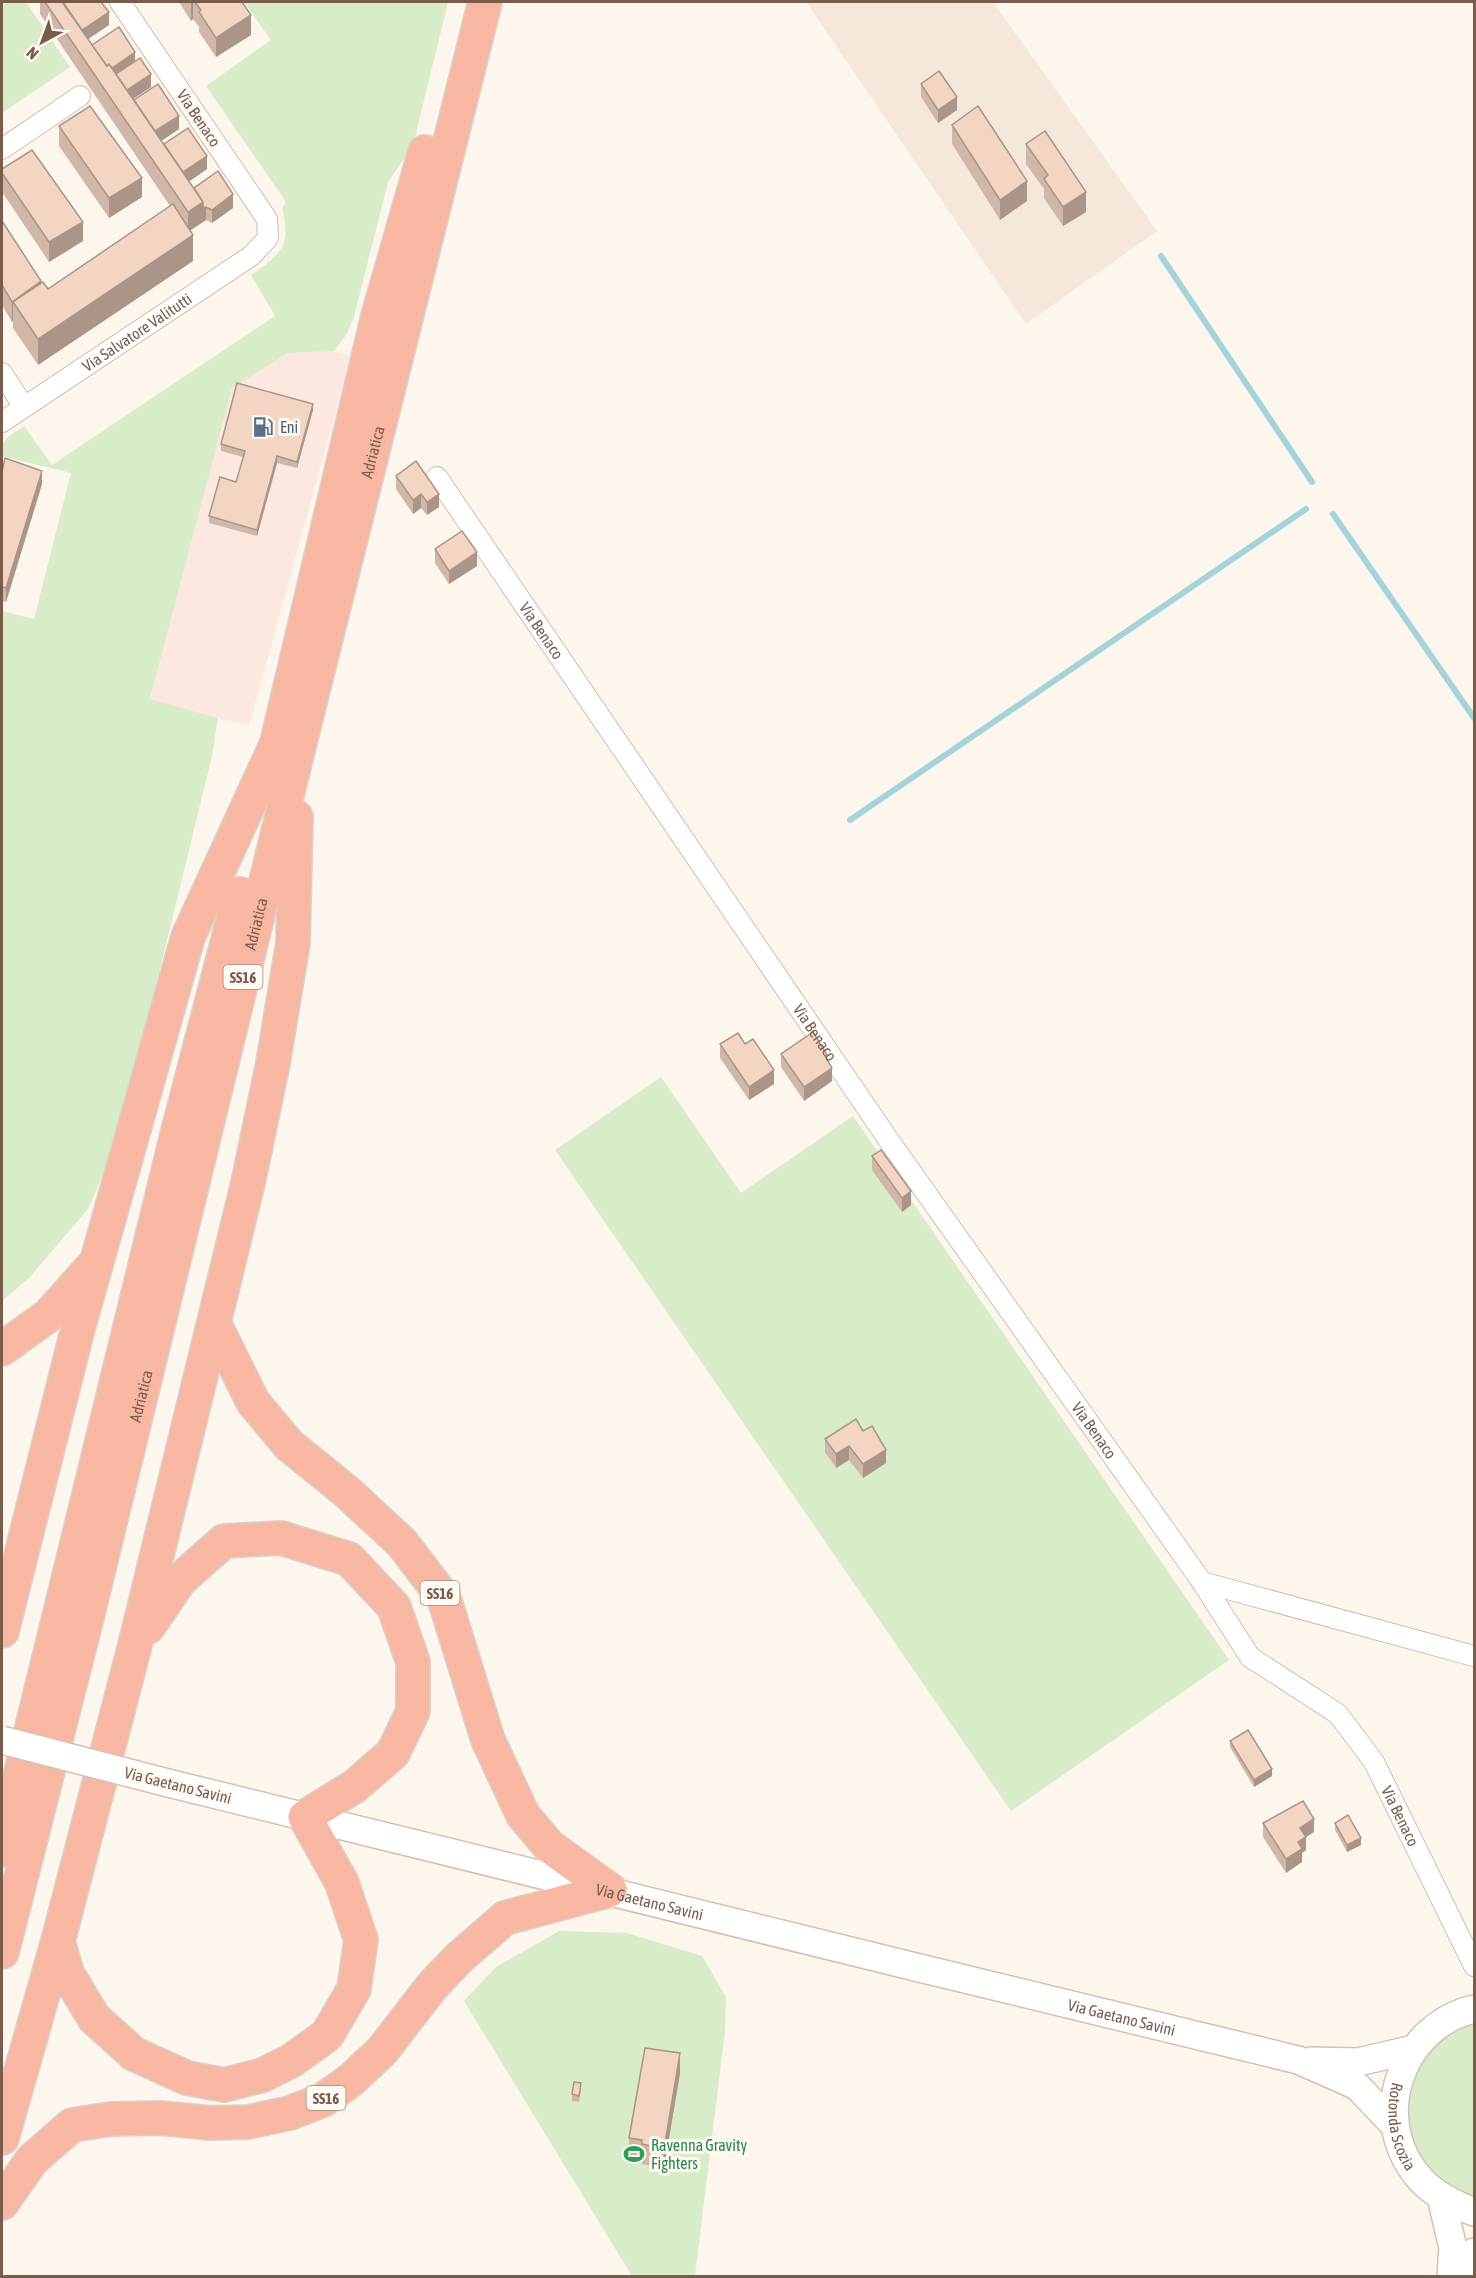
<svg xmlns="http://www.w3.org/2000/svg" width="1476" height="2278" viewBox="0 0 1476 2278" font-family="'Asap Condensed',sans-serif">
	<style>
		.residential { fill: #f5e8da }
		.commercial { fill: #fde8e0 }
		.green { fill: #d8ecc9 }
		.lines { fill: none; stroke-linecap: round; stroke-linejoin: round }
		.stream { stroke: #a5d3da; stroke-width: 6 }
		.street-casing { stroke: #d1beb0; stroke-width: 22 }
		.secondary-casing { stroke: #d6c0b0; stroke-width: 30 }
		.highway-casing { stroke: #dad1cd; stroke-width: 36 }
		.street { stroke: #fff; stroke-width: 20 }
		.secondary { stroke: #fff; stroke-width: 27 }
		.highway { stroke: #f7b7a3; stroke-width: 33 }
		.secondary-bridge-casing { stroke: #d6c0b0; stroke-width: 30; stroke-linecap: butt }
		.secondary-bridge { stroke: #fff; stroke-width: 27 }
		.wall { fill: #d1b7a8 }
		.shaded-wall { fill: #aa9588 }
		.building { fill: #f3d5c3; stroke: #aa9588; stroke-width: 1.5 }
		.labels { text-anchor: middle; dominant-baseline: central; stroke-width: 6; stroke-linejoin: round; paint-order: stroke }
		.shield { fill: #fffaf3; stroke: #a28b7f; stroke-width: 1.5 }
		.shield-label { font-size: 15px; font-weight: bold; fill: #7a5c4d }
		.street-label { font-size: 16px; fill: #7a5c4d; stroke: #fffaf3 }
		.service-label { font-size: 16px; fill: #4e5e75; stroke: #fffaf3; text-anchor: start }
		.leisure-label { font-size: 16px; fill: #27864d; stroke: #fffaf3; text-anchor: start }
	</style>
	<rect width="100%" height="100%" fill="#fdf6ec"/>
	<polygon class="residential" points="806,2 993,2 1157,231 1026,324"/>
	<polygon class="commercial" points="334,351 351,356 249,726 150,700 232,387 288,353"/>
	<g class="green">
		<polygon points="2,2 26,2 70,67 2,113"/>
		<path d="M244 2H448L413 146 388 182 354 317 346 335 334 351 288 353 232 388 150 699 218 718 212 756 146 1026 106 1168 88 1209 28 1279 2 1301V611L34 619 71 473 2 456C1 437 10 436 24 426L52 465 275 316 251 275C281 254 292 246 282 208L286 202 206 86 271 40Z"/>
		<polygon points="661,1077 741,1193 853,1116 1229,1660 1011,1811 555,1150"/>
		<polygon points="559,1931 627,1933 702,1956 726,1997 725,2031 695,2276 632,2276 464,2001 496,1967"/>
		<path d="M1474 2023V2197C1457 2190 1440 2182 1428 2168 1401 2136 1401 2083 1428 2052 1441 2037 1457 2030 1474 2023Z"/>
	</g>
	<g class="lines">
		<g class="stream">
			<polyline points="1161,256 1312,482"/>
			<polyline points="1333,514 1474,718"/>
			<polyline points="850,820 1306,509"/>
		</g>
		<g class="street-casing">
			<g id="street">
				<polyline points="2,149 80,96"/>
				<polyline points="2,373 24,407"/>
				<path id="s1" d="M2 422 251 256 268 238 267 219 120 2"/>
				<path id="s2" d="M437 477 890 1142 1202 1582 1250 1657 1338 1714 1374 1762 1474 1966"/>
				<polyline points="1202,1582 1474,1656"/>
			</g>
		</g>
		<g class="secondary-casing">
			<g id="secondary">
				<path id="s3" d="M168 1783C545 1876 921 1969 1298 2060L1357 2086 1395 2126"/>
				<path id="s4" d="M1474 2009C1398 2027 1367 2124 1423 2182 1437 2196 1456 2205 1474 2212"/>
				<polyline points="1311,2061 1358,2062 1414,2049"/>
				<polyline points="1441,2197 1453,2248 1451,2276"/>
				<polyline points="1457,2276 1474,2252"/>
			</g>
		</g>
		<g class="highway-casing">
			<g id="highway">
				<polyline points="275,751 378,316 425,152"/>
				<polyline points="215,1325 253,1402 289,1445 347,1492 402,1543 444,1598 488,1740 523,1815 549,1846 610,1890"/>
				<polyline points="2,1349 49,1315 92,1267"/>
				<polyline points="2,1631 77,1332 188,937 277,743"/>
				<polyline points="2,1850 178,1131 240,894"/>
				<polyline points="58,1941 67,1973 94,2018 134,2054 187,2078 224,2085 263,2075 291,2061 327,2035 354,1989 361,1940 342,1883 305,1817 355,1786 393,1753 413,1711 413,1662 394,1607 349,1559 281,1538 224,1541 180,1580 148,1627"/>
				<path id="s5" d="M2 1952 87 1617 298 750 485 2"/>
				<polyline points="2,2138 58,1941 135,1645 248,1183 273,1063 293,943 296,817"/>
				<polyline points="2,2203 32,2160 72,2125 111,2119 161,2118 210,2123 248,2122 290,2113 323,2100 351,2080 382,2051 433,1985 460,1957 505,1918 610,1890"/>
			</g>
		</g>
		<use href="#street" class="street"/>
		<use href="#secondary" class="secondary"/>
		<use href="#highway" class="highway"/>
		<g class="secondary-bridge-casing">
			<polyline id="secondary-bridge" points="2,1740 168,1783"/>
		</g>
		<use href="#secondary-bridge" class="secondary-bridge"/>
	</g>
	<g class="wall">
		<polygon points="40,2 101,2 109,25 88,39 92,45 135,61 151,87 133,99 179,129 162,141 164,144 207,169 189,181 194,188 233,208 212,223 206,220 190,230 193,261 38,365 13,328 13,321 12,322 2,305 2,221 41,283 48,289 170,206 40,14"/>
		<polygon points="179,2 242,2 251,35 216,57 199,32 199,27 193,19 191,21"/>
		<polygon points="921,84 957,110 938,123 921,97"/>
		<polygon points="952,125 1027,201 1000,220 952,144"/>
		<polygon points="59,126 142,197 109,218 59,146"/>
		<polygon points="1026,144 1086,212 1063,226 1044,198 1044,189 1026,164"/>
		<polygon points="2,169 83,241 49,262 2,192"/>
		<polygon points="313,410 297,468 277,463 257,536 209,523 209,516 236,482 243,457 221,451 221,444"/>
		<polygon points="2,472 42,484 6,602 2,601"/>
		<polygon points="396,476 439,507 427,515 421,508 413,514 396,489"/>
		<polygon points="435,549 477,566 449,584 435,563"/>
		<polygon points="720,1044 774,1084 749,1100 720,1058"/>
		<polygon points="781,1054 827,1060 832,1081 804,1101 781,1067"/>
		<polygon points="872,1156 911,1205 902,1212 872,1170"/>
		<polygon points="863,1431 886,1463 863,1478 849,1460 836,1468 825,1452 825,1439"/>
		<polygon points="1230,1741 1272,1776 1254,1787 1230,1747"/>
		<polygon points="1263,1823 1314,1832 1306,1837 1306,1850 1302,1853 1302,1862 1286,1873 1263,1837"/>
		<polygon points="1335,1823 1361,1845 1347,1852 1335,1830"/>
		<polygon points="680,2073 664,2168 642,2164 642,2160 629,2158 629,2138"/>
		<polygon points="581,2090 579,2102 572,2101 572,2094"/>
	</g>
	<g class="shaded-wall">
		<polygon points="191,2 193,2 193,19 191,21"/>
		<polygon points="109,12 109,25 79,45 79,32"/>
		<polygon points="251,15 251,35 216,57 216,38"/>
		<polygon points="135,52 135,65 115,79 107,72"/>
		<polygon points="151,74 151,87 124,105 124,92"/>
		<polygon points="957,97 957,110 938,123 938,110"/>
		<polygon points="179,116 179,129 153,146 153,133"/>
		<polygon points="207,156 207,169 180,188 180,174"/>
		<polygon points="142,178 142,197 109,218 109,198"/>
		<polygon points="1027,181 1027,201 1000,220 1000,200"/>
		<polygon points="1086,192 1086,212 1063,226 1063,207"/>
		<polygon points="233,194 233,208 212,223 212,210"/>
		<polygon points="203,202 206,207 206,220 188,232 188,212"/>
		<polygon points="83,222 83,241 49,262 49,242"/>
		<polygon points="193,235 193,261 38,365 38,339"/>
		<polygon points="41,281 41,301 13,302 13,321 12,322 12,302"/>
		<polygon points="313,404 313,410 297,468 297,462"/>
		<polygon points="277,456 277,463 257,536 257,530"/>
		<polygon points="42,471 42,484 6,602 6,588"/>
		<polygon points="421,494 421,508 413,514 413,500"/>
		<polygon points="439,494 439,507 427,515 427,502"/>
		<polygon points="477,552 477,566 449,584 449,571"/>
		<polygon points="832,1068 832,1081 804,1101 804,1087"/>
		<polygon points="774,1070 774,1084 749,1100 749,1087"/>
		<polygon points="911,1191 911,1205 902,1212 902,1198"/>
		<polygon points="849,1446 849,1460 836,1468 836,1454"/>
		<polygon points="886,1450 886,1463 863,1478 863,1464"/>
		<polygon points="1272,1769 1272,1776 1254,1787 1254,1780"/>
		<polygon points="1314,1819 1314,1832 1306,1837 1306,1850 1302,1853 1302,1862 1286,1873 1286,1859 1298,1842 1300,1828"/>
		<polygon points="1361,1838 1361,1845 1347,1852 1347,1845"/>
		<polygon points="680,2053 680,2073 664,2168 664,2149"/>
	</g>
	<g class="building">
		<polygon points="45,2 62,2 107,66 109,64 203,202 188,212"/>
		<polygon points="63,2 101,2 109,12 82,30"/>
		<polygon points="195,2 242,2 251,15 216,38 199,12 201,10"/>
		<polygon points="119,27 135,52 112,68 109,64 107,66 92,45"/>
		<polygon points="140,58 151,74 127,90 116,74"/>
		<polygon points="939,71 957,97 938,110 921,84"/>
		<polygon points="158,84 179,116 155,131 134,100"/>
		<polygon points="90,106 142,178 109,198 59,126"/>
		<polygon points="978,106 1027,181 1000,200 952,125"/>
		<polygon points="188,128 207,156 183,172 164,144"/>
		<polygon points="1045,131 1086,192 1063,207 1044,179 1048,175 1026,144"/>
		<polygon points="32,150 83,222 49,242 2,173 2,169"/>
		<polygon points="218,171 233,194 212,210 206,207 203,208 203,202 194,188"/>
		<polygon points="173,204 193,235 38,339 13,302 43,282 48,289"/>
		<polygon points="2,221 41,281 12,302 2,285"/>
		<polygon points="237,383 313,404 297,462 277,456 257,530 209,516 220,477 236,482 245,451 221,444"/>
		<polygon points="5,458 42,471 6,588 2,587 2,472"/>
		<polygon points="416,461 439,494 427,502 421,494 413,500 396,476"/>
		<polygon points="462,531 477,552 449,571 435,549"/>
		<polygon points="813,1032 827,1055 825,1056 832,1068 804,1087 781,1054"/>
		<polygon points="738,1033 745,1044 753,1039 774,1070 749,1087 720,1044"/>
		<polygon points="881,1150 911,1191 902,1198 872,1156"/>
		<polygon points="856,1419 863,1431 872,1426 886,1450 863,1464 849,1446 836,1454 825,1439"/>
		<polygon points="1248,1730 1272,1769 1254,1780 1230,1741"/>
		<polygon points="1303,1801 1314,1819 1300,1828 1306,1837 1298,1842 1302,1849 1286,1859 1263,1823"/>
		<polygon points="1348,1815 1361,1838 1347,1845 1335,1823"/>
		<polygon points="645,2048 680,2053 664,2149 642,2144 642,2140 629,2138"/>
		<polygon points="574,2082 581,2083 579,2096 572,2094"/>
	</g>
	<defs>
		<g id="fuel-bare" transform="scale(1.62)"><path d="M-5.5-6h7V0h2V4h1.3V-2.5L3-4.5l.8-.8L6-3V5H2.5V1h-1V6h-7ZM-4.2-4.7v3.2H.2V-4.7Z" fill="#5c6f8a" stroke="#fffaf3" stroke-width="2.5" paint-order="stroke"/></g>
		<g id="stadium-bare" transform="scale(1.62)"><path d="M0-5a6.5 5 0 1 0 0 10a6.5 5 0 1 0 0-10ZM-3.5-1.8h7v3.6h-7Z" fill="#2e9e5b" stroke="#fffaf3" stroke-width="2.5" paint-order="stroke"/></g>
	</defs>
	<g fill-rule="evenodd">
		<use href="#fuel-bare" x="263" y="427"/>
		<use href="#stadium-bare" x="634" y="2154"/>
	</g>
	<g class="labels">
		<g class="shield">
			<rect x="223.5" y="965" width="39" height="24" rx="4.5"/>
			<rect x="420.5" y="1581" width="39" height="24" rx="4.5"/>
			<rect x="306.5" y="2086" width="39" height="24" rx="4.5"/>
		</g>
		<g class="shield-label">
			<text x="243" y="977">SS16</text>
			<text x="440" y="1593">SS16</text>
			<text x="326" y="2098">SS16</text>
		</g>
		<g class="street-label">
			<text transform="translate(199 118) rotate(56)">Via Benaco</text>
			<text stroke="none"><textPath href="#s1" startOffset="162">Via Salvatore Valitutti</textPath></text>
			<text stroke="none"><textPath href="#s5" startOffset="1545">Adriatica</textPath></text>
			<text stroke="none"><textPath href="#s2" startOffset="186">Via Benaco</textPath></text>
			<text stroke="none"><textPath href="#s5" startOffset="1059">Adriatica</textPath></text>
			<text stroke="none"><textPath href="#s2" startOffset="672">Via Benaco</textPath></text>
			<text stroke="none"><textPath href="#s5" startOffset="573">Adriatica</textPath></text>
			<text stroke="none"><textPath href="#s2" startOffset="1158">Via Benaco</textPath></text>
			<text transform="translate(178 1785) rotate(14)">Via Gaetano Savini</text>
			<text stroke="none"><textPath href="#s2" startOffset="1658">Via Benaco</textPath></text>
			<text stroke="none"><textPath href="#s3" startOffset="496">Via Gaetano Savini</textPath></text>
			<text stroke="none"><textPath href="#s3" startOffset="982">Via Gaetano Savini</textPath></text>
			<text stroke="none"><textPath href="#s4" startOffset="156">Rotonda Scozia</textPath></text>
		</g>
		<g class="service-label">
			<text x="280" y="427">Eni</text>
		</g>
		<g class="leisure-label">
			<text x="651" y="2145">Ravenna Gravity<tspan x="651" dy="18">Fighters</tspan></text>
		</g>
	</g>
	<rect width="1476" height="2278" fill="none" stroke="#7a5c4d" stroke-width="6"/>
	<g transform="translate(42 42) rotate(221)" stroke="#fffaf3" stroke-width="4.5" paint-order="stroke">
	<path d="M0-4.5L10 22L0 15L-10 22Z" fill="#7a5c4d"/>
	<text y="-9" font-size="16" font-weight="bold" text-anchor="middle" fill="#7a5c4d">N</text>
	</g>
</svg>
